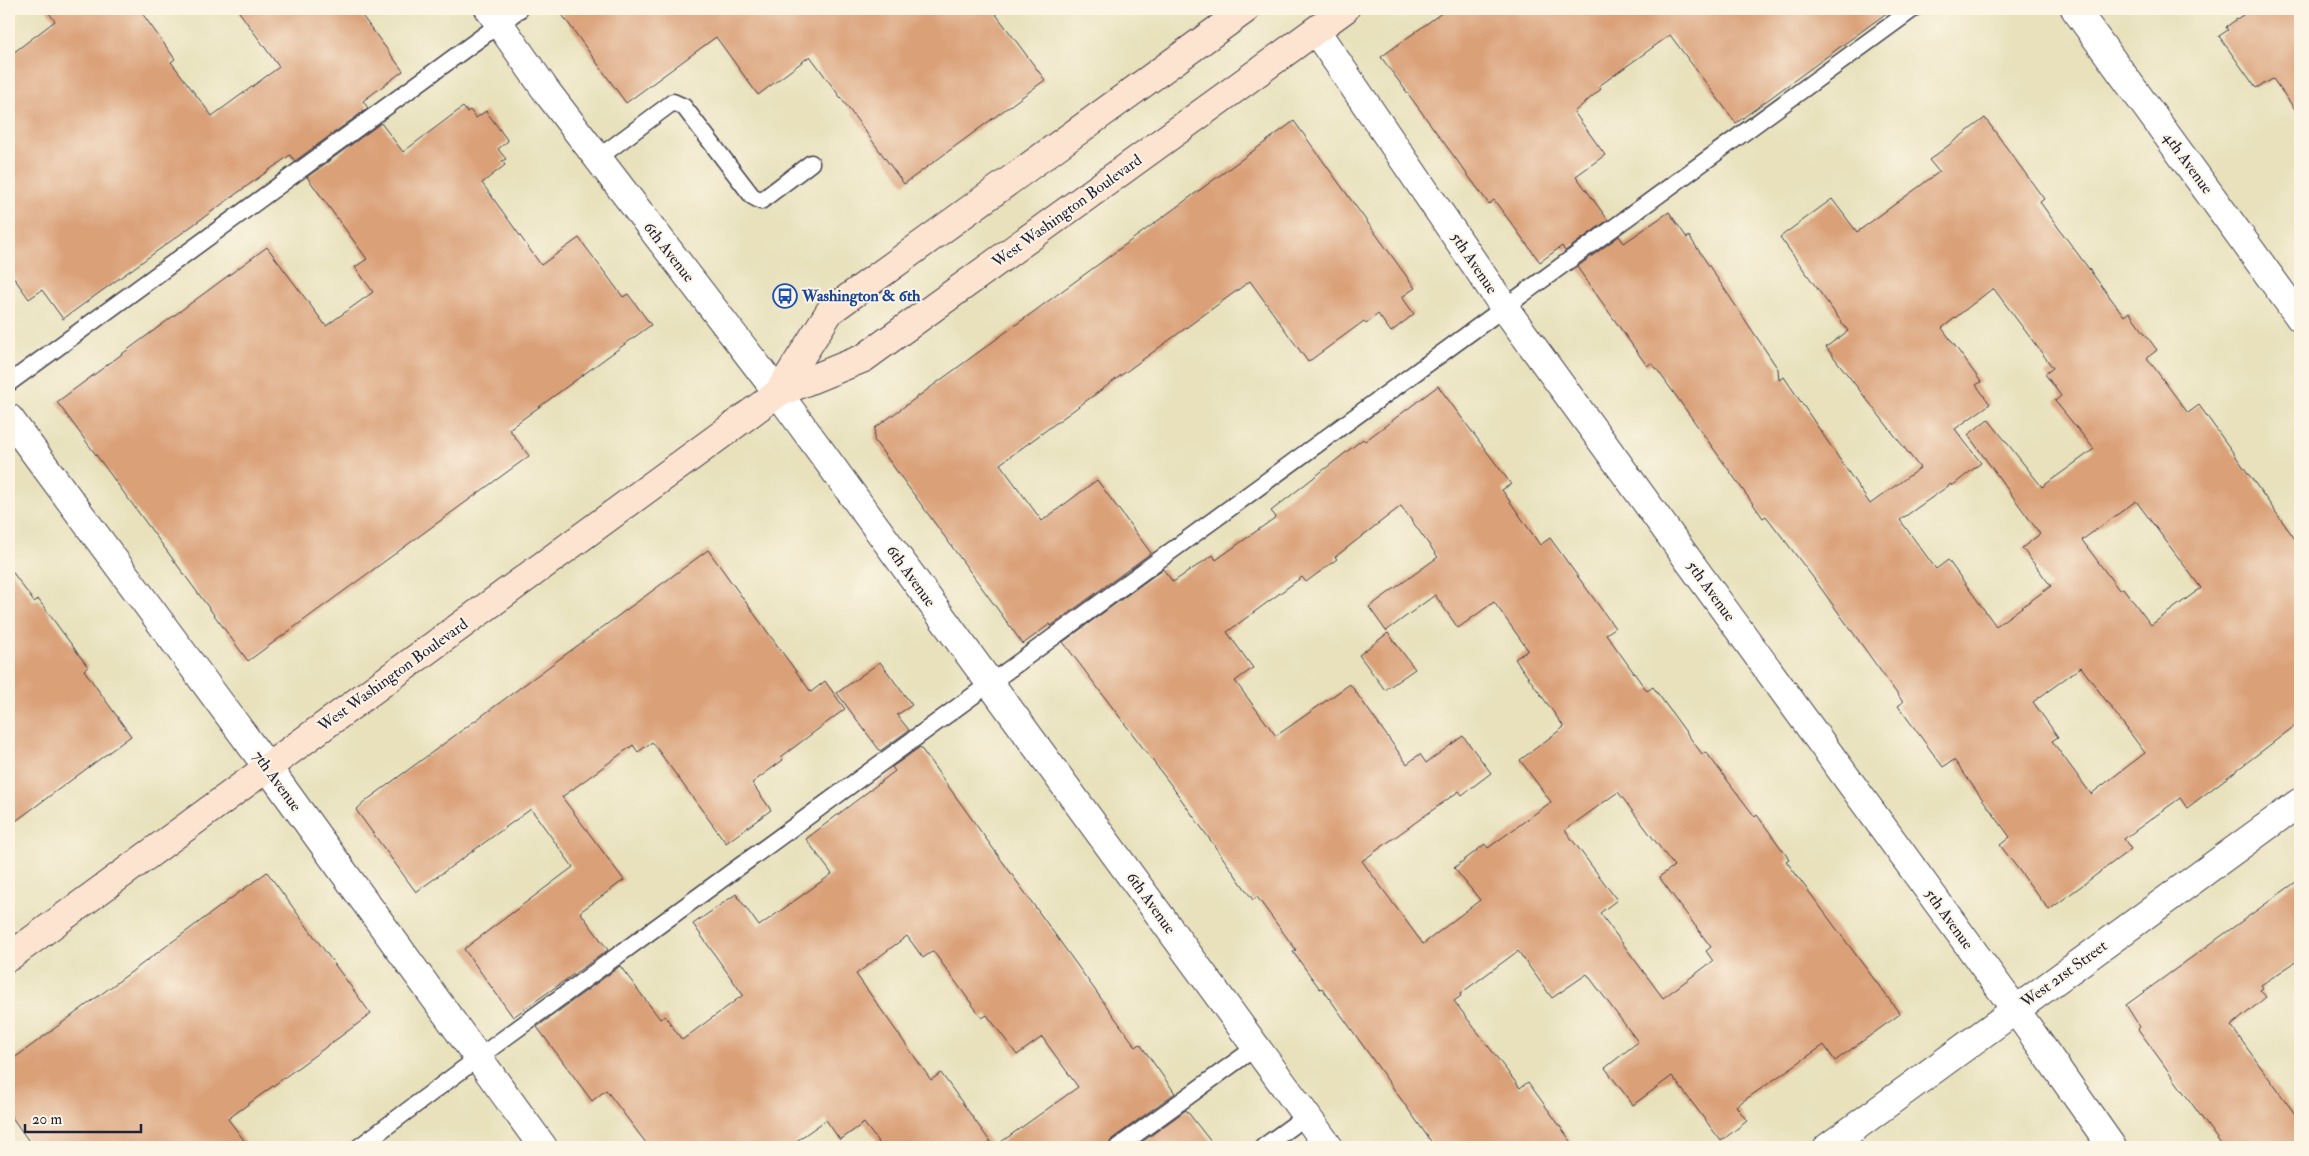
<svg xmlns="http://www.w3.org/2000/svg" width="2309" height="1156" viewBox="0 0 2309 1156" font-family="'IM FELL Double Pica',serif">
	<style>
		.building { fill: #daa179; fill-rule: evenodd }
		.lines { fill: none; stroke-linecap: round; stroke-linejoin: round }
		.service-casing { stroke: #403f4e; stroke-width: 19 }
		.minor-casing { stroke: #403f4e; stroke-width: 30 }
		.tertiary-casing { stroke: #403f4e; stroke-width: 30 }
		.secondary-casing { stroke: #403f4e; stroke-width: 30 }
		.service { stroke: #fff; stroke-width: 16 }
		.minor { stroke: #fff; stroke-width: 28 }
		.tertiary { stroke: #fff; stroke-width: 28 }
		.secondary { stroke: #fde4d0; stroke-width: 28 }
		.labels { text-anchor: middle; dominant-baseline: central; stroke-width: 4; stroke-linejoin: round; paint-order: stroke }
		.street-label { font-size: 16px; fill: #22223b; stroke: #fcf5e5 }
		.transit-label { font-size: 16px; font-weight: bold; fill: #164399; stroke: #fcf5e5; text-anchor: start }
	</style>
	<rect width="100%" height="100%" fill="#fcf5e5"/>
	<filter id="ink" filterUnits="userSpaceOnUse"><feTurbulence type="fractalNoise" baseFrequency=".02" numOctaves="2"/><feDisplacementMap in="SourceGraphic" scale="10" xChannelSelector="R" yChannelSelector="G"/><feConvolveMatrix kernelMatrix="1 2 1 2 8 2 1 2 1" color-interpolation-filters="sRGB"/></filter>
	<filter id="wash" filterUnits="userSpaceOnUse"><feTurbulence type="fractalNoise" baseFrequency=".0096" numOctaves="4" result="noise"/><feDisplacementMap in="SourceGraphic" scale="20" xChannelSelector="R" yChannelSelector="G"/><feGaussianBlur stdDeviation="1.12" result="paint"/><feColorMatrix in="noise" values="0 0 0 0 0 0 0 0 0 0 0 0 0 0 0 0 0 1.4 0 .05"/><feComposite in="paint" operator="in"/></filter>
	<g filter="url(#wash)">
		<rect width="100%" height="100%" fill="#e8e1bc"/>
		<g id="blocks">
			<g class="building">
				<polygon points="46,9 139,9 175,59 171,62 212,116 279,67 237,9 357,9 403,71 363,101 368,108 295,161 290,155 63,319 42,290 29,299 9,271 9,56 55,21"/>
				<polygon points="558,9 992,9 1045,80 904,184 810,56 758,95 716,37 626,103"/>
				<polygon points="1447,9 1892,9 1736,123 1670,35 1599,86 1601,89 1574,112 1605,155 1576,176 1608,220 1565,251 1562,246 1540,262 1494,200 1489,204 1381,57"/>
				<polygon points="2251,9 2300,9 2300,116 2273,79 2256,88 2219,36 2228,30 2226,27"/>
				<polygon points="463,107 467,112 470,110 476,118 486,111 508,141 498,149 506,159 502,161 505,165 482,183 541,265 579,238 623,297 628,294 651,325 509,429 529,456 248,661 57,402 267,247 326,326 373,292 355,267 367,259 307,177 381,123 403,152"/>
				<path d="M1985 118 2044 199 2040 202 2060 230 2124 316 2129 312 2157 350 2147 358 2188 413 2199 405 2300 546V722L2187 808 2180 798 2124 839 2131 849 2049 910 2000 845 2010 837 1954 760 1943 767 1898 706 1903 702 1812 576 1766 516 1763 518 1656 368 1651 363 1647 366 1577 267 1619 236 1624 243 1669 212 1687 238 1689 236 1778 369 1779 380 1784 377 1870 504 1920 468 1826 347 1848 331 1780 237 1832 199 1857 232 1939 172 1929 160ZM1992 289H1994L2053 368 2045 374 2061 396 2055 401 2094 449 2042 487 1988 419 1968 435 2040 534 2022 548 2051 586 1996 626 1948 560 1936 569 1900 520 1951 484 1952 486 1981 463 1955 429 1990 404 1976 385 1981 382 1942 328ZM2136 501 2201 588 2151 625 2123 588 2119 590 2082 540ZM2081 667 2145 753 2091 794 2052 741 2058 737 2033 702Z"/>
				<polygon points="1294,121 1415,288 1402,297 1414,314 1391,332 1378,314 1366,324 1364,321 1308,362 1250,281 1000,464 1042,521 1097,480 1151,553 1051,626 1050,624 1023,644 874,440 875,428"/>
				<path d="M1438 386 1511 484 1502 490 1540 545 1550 538 1615 628 1606 634 1647 691 1653 687 1702 754 1706 752 1755 817 1757 815 1789 859 1786 861 1900 1014 1835 1061 1824 1045 1736 1106 1747 1121 1721 1141 1672 1076 1633 1105 1605 1068 1638 1042 1587 974 1552 998 1518 951 1460 994 1461 996 1454 1001 1520 1088 1528 1082 1575 1147H1435L1322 988 1320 989 1293 952 1296 950 1257 897 1253 900 1171 785 1063 642 1163 569 1173 582 1213 555 1216 560 1276 517 1271 511 1363 439 1365 441ZM1401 506 1438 557 1369 607 1386 631 1435 595 1458 628 1494 602 1528 650 1515 659 1564 727 1520 760 1551 802 1488 848 1485 844 1454 868 1480 900 1423 944 1362 861 1459 791 1462 795 1491 773 1463 736 1426 763 1420 754 1407 764 1350 684 1276 736 1235 681 1253 668 1227 632 1302 577 1306 582 1337 559 1335 557ZM1618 792 1674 866 1659 877 1711 947 1706 951 1713 961 1663 998 1600 913 1617 900 1565 830Z"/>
				<polygon points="708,550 811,692 825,681 845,709 781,757 783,760 752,783 771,810 726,843 652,742 638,752 633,745 562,797 624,880 580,912 608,950 513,1017 464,949 573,867 531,809 416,892 356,810 367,800"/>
				<polygon points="9,567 34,602 38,599 88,667 84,670 131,736 9,826"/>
				<polygon points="1388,633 1415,669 1385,690 1359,655"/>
				<polygon points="880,662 912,705 897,715 909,730 880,751 837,693"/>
				<path d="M920 747 1136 1047 1140 1044 1175 1093 1112 1139 1108 1147H882L864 1123 840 1140 826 1120 788 1147H649L606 1090 592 1101 537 1027 620 966 660 1019 665 1016 682 1040 743 995 693 924 736 894 759 926 832 874 806 839 895 771 892 767ZM907 936 923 958 933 951 982 1018 987 1015 1017 1055 1042 1037 1078 1087 994 1147 941 1073 931 1080 856 974Z"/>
				<polygon points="267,872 371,1014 228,1119 249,1147 33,1147 9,1113 9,1062"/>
				<polygon points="2300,879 2300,959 2261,985 2263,988 2260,990 2266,997 2231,1026 2300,1121 2300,1147 2223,1147 2138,1029 2140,1027 2126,1005"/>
				<polygon points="1186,1110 1215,1147 1135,1147"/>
			</g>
		</g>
	</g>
	<g filter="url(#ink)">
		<use href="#blocks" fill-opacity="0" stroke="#403f4e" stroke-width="1"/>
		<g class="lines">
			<g class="service-casing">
				<g id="service">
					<polyline points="598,158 673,102 684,107 752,196 761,201 811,163"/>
					<polyline points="9,383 520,9"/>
					<polyline points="359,1147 506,1037 1913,9"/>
					<polyline points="1118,1147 1256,1047"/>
					<polyline points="1263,1147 1306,1116"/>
				</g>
			</g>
			<g class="minor-casing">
				<g id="minor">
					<polyline points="489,9 547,92 778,393"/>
					<polyline points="2075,9 2300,318"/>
					<polyline points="1316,31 1504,307 2015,1009 2112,1147"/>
					<polyline points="9,418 268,768 543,1147"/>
					<polyline points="1828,1147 2300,802"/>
				</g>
			</g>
			<g class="tertiary-casing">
				<polyline id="tertiary" points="778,393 1329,1147"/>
			</g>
			<g class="secondary-casing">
				<g id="secondary">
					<polyline points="778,393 830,311 1246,9"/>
					<polyline points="9,957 778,393 864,358 1345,9"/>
				</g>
			</g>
			<use href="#service" class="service"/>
			<use href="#minor" class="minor"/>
			<use href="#tertiary" class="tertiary"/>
			<use href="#secondary" class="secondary"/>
		</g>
	</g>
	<defs>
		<g id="bus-ring" transform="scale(1.25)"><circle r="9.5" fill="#fcf5e5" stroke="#1a4fb4" stroke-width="1.5"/><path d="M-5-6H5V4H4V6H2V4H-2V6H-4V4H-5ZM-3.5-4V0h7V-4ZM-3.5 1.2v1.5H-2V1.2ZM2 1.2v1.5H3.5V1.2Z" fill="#1a4fb4"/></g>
	</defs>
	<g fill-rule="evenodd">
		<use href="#bus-ring" x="785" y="296"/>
	</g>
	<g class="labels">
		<g class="street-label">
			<text transform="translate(2188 163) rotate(54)">4th Avenue</text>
			<text transform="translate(1067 211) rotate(-36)">West Washington Boulevard</text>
			<text transform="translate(669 252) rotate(52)">6th Avenue</text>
			<text transform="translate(1474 263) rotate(56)">5th Avenue</text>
			<text transform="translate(911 576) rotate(54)">6th Avenue</text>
			<text transform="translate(1711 591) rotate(54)">5th Avenue</text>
			<text transform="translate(393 675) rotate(-36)">West Washington Boulevard</text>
			<text transform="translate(277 781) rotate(54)">7th Avenue</text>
			<text transform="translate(1151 903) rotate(54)">6th Avenue</text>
			<text transform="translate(1949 919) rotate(54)">5th Avenue</text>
			<text transform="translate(2064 974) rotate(-36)">West 21st Street</text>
		</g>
		<g class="transit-label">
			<text x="802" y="296">Washington &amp; 6th</text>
		</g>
	</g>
	<rect width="2309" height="1156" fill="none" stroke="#fcf5e5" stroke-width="30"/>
	<path d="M25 1124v8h116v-8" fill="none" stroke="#22223b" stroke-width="2.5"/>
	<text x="32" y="1124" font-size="15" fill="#22223b" stroke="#fcf5e5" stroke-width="4" paint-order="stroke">20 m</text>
</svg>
